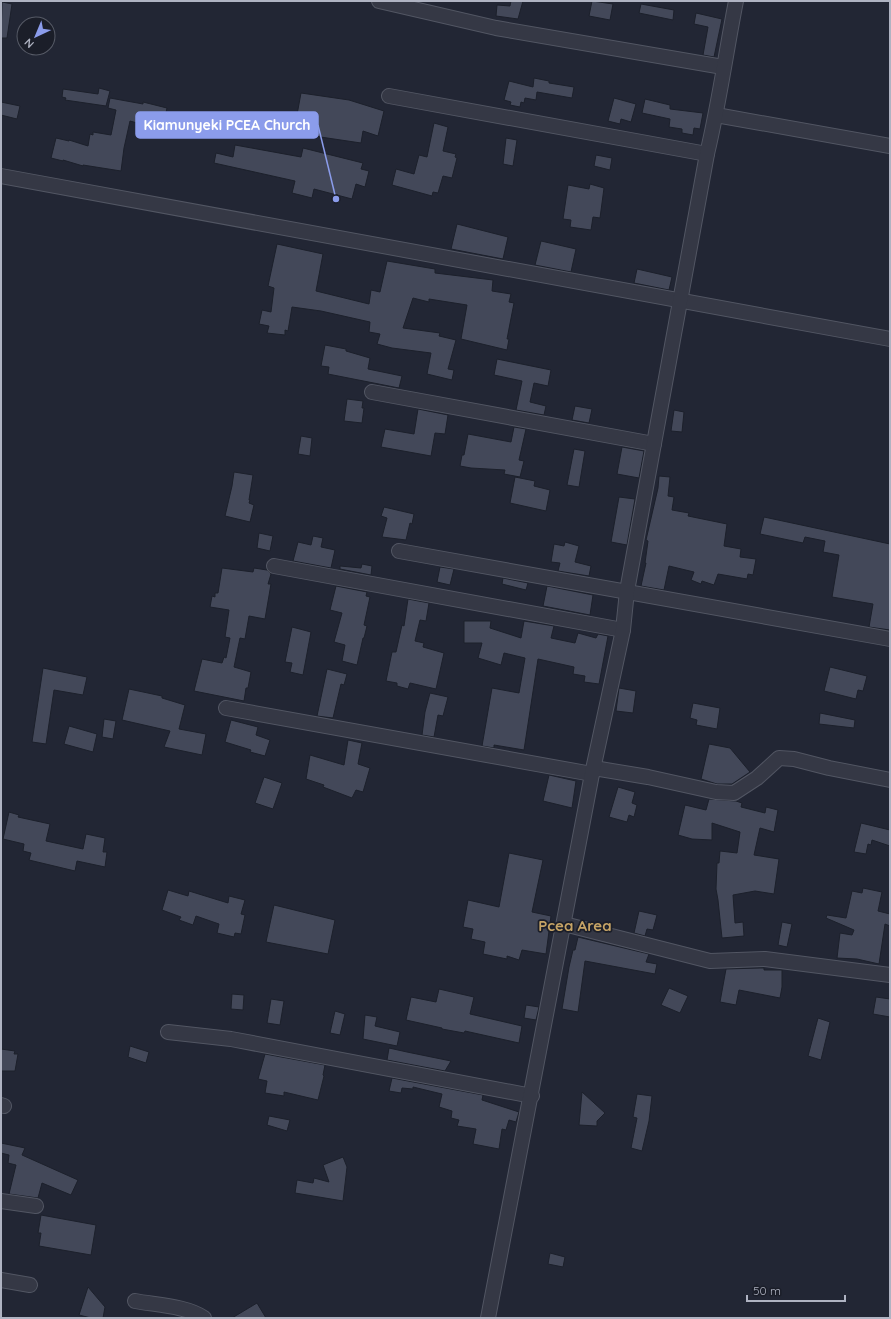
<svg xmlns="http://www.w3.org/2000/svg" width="891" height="1319" viewBox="0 0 891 1319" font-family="Quicksand,sans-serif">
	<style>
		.building { fill: #434859; stroke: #1c202b }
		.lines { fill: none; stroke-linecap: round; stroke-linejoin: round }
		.street-casing { stroke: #525663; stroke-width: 16 }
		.street { stroke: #353845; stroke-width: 14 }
		.labels { text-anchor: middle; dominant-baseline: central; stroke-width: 3.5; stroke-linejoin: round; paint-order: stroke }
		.quarter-label { font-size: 15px; font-weight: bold; fill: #c6a466; stroke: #1b1e29 }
		.leader { fill: none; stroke: #8b9ceb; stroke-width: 1.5 }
		.callout-dot { fill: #8b9ceb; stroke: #1b1e29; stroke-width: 1.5 }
		.callout { fill: #8b9ceb; stroke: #8b9ceb; stroke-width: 1.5 }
		.callout-label { font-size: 14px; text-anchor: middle; font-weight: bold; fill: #fff }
	</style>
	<rect width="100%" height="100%" fill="#222634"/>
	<g class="building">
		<polygon points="511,1 523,1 518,19 496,16 497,5 510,6"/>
		<polygon points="592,1 613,4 610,20 589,16"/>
		<polygon points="2,2 12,4 7,38 1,38"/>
		<polygon points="641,4 674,10 673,20 639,13"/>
		<polygon points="696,13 722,19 714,57 703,55 708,27 694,24"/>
		<polygon points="534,78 549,81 549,83 574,87 572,98 537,92 536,100 525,98 524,103 521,102 520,107 510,105 511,102 504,100 509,81 533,87"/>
		<polygon points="99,88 110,91 106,106 65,100 66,98 62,97 63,89 98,94"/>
		<polygon points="301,93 349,100 384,111 378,136 363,131 361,143 307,135 307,133 294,131"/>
		<polygon points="110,98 143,104 143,102 167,108 162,130 130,121 124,148 121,171 83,165 83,166 63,160 63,161 51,158 56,138 69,141 69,140 88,146 90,134 93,135 93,132 111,135 116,110 108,108"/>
		<polygon points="614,98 636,104 631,122 621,119 620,124 608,121"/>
		<polygon points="645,99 670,105 670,109 703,113 700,129 694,128 693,135 682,133 682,129 669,127 670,119 642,113"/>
		<polygon points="1,102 20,106 17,119 1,115"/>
		<polygon points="434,123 448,127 443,151 456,154 455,157 457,158 452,178 443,176 438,193 433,192 432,196 392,185 396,169 414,174 419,155 427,157"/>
		<polygon points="506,138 517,140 513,166 503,164"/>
		<polygon points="235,145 301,157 303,148 363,163 361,169 369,171 365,187 356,184 352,199 314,189 312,198 292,193 295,181 214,163 216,153 233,157"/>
		<polygon points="596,155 612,158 610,170 594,166"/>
		<polygon points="590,184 604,188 600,218 593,217 591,230 570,227 571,220 563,219 568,185 589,189"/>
		<polygon points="457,224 508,237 503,259 451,249"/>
		<polygon points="541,241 576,249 571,272 535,265"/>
		<polygon points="277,244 323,254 316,291 369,304 371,290 380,292 387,261 435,269 435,273 493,280 492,291 511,294 509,302 514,303 507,339 509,339 507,350 461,339 467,305 429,299 429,302 413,298 403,328 440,333 439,336 456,340 448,369 454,370 452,380 427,374 431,353 392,348 377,344 380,334 369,332 370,322 321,311 292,307 288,331 285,330 285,335 267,333 269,326 259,324 262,310 271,312 274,288 268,286"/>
		<polygon points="637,269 672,277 669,290 634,283"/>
		<polygon points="325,345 346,349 346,351 370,358 368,369 402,376 399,388 328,374 329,367 321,366"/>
		<polygon points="497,359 551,370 548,386 534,383 530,402 546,406 544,415 516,410 522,381 494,375"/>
		<polygon points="347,399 363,401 362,408 364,408 362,423 344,421"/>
		<polygon points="575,406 592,409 589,423 572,420"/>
		<polygon points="418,409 448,415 445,434 435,433 431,456 381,447 385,429 414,434"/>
		<polygon points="674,410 684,412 682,432 671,431"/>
		<polygon points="514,427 526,429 519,460 524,461 520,477 504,474 505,470 471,468 460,466 462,455 464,455 468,434 511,442"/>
		<polygon points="301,436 312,438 310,456 298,454"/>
		<polygon points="622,447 644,451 639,478 617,474"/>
		<polygon points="574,449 585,451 579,487 567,485"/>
		<polygon points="234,472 253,475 249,500 250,500 249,503 254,505 250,522 225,516 232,486"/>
		<polygon points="659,476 670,477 668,496 674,497 672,510 689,513 688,516 727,524 724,546 741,549 740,557 756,559 753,575 748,574 747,579 718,574 714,585 702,581 701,584 691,580 694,572 669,566 664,590 641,586 646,563 645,563 648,541 646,540 658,488"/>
		<polygon points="515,477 535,481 534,486 550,490 546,511 510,503"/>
		<polygon points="619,497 635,499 627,545 611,542"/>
		<polygon points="384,507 414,514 412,524 410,523 406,540 382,537 387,518 381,516"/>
		<polygon points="764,517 890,544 890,630 869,627 873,604 832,597 839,555 823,552 825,541 805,537 803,543 760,534"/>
		<polygon points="259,533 273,536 270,551 257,548"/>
		<polygon points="313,536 323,538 321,547 335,550 331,568 293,561 298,542 311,545"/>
		<polygon points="565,542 579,546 575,562 591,566 589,576 558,571 560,563 551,562 554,544 564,546"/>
		<polygon points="362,564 372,566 371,575 340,569 340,566 361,568"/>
		<polygon points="440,567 454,569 450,585 437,582"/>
		<polygon points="222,568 253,572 254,568 267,570 271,574 268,584 271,584 265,619 249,616 245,639 240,638 234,667 251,672 248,688 246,688 244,701 194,691 202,659 222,663 224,657 226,658 230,638 225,637 229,610 210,607 212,596 215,597 215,593 218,593"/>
		<polygon points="503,578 528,583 526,590 502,584"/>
		<polygon points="336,586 367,592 366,596 370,597 364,625 367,626 364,638 363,638 357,665 342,661 345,645 334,642 342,613 330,610"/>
		<polygon points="547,586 593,595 590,615 543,606"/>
		<polygon points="408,599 429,603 426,621 420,620 415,641 424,643 423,647 444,653 436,689 410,683 408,689 397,686 397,683 386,681 392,652 396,652 402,625 404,626"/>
		<polygon points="464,621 491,621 490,628 521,638 524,621 554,626 551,638 575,643 578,633 596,638 598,634 608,636 599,684 584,682 585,676 573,674 574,667 538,659 524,750 494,745 494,748 482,746 492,688 519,693 525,658 504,653 501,665 478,658 482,643 464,643"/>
		<polygon points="292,627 311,632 303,675 290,672 292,663 285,662"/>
		<polygon points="830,667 867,676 863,691 858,690 856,699 824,691"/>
		<polygon points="43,668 87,677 83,695 54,690 46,744 32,742"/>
		<polygon points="327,669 347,674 344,685 341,684 333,718 317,716"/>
		<polygon points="619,688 636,691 633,713 616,711"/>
		<polygon points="129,689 162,696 162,698 185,705 179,729 206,734 202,755 164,747 170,731 122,720"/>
		<polygon points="430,693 448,697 443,716 438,715 434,737 422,735 425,712"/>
		<polygon points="693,703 720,708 717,729 696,725 697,720 690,718"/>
		<polygon points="820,713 855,720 854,728 819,724"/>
		<polygon points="104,719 116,721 113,739 102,737"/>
		<polygon points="231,720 258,727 256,735 270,740 265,756 250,752 251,750 225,742"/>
		<polygon points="69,726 97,734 93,752 64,744"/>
		<polygon points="348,740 362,743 358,764 370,768 363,792 356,790 352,798 323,787 324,785 306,779 310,755 344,765"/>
		<polygon points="709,744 730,748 750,772 732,784 717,784 701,779"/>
		<polygon points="549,775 576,781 572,808 543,801"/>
		<polygon points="264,777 282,783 273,809 255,803"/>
		<polygon points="618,787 635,792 632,803 637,805 634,817 629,815 627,822 609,817"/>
		<polygon points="709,799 736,801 742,803 741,807 765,813 766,807 778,810 774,832 760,828 754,855 779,859 774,894 755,891 733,895 735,923 743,922 744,936 722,938 718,900 716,889 717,863 719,863 720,851 737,853 740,832 712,823 712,840 692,839 678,835 685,805 706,810"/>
		<polygon points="9,812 19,815 18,817 50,824 46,841 83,849 86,834 105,838 103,852 107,852 105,867 77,861 75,871 29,860 31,853 23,851 24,844 3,839"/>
		<polygon points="861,823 890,830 890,846 872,840 871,845 868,844 866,854 854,852"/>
		<polygon points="509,853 543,860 532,912 551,916 546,954 522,950 519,960 507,956 507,959 483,954 485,942 471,939 473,929 463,927 468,900 499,907"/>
		<polygon points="863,888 882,892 878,911 890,914 890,926 885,924 879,964 857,959 837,958 840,933 852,935 854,930 826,918 827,915 846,918 852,891 862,893"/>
		<polygon points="168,890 188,896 189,891 228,903 229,896 245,900 241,914 245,915 241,934 235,933 234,937 217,933 219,924 196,916 193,925 179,920 181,917 162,910"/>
		<polygon points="274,905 335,920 328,954 266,942"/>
		<polygon points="639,911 657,915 653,930 647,929 645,936 634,933"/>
		<polygon points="782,922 792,924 787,947 778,945"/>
		<polygon points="578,937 649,954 646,962 657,964 655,974 585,961 578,1012 562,1009 569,967 573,950 575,950"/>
		<polygon points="760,968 764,968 764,970 782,970 782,987 780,998 739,990 736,1005 720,1002 726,969"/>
		<polygon points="669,988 688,996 680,1013 661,1005"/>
		<polygon points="439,989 474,997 470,1014 522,1026 519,1043 465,1031 464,1033 442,1029 442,1028 406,1020 411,997 436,1002"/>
		<polygon points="232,994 244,995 243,1010 231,1009"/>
		<polygon points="876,997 890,999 890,1017 873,1014"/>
		<polygon points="271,999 284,1001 280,1025 267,1023"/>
		<polygon points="526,1005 539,1007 536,1020 524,1018"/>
		<polygon points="335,1011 345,1014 340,1035 330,1033"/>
		<polygon points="365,1015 377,1017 375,1026 400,1032 397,1046 363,1039"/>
		<polygon points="818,1018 830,1022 821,1060 808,1056"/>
		<polygon points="130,1046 149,1052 146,1063 128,1057"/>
		<polygon points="389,1048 407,1052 451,1061 445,1071 387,1060"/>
		<polygon points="1,1049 15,1051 14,1054 18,1054 15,1071 1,1071"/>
		<polygon points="265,1054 325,1065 323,1075 324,1076 318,1100 284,1092 284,1096 265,1093 267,1081 258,1079"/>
		<polygon points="392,1078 483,1095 482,1100 519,1112 516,1122 509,1120 506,1130 502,1129 499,1149 473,1144 476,1129 457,1126 459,1120 451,1118 452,1111 439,1107 442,1094 413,1087 413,1089 402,1088 401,1093 389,1091"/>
		<polygon points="582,1092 605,1113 597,1121 597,1126 579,1125"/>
		<polygon points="637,1094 652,1096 649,1121 642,1151 631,1148 637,1118 633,1117"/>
		<polygon points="269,1116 290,1120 287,1131 267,1125"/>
		<polygon points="1,1143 25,1148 22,1155 78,1180 71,1195 42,1183 38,1198 9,1194 16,1165 8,1163 9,1155 1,1153"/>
		<polygon points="343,1157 347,1167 343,1201 295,1193 297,1180 313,1183 314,1178 329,1182 323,1165"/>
		<polygon points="41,1215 96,1225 91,1255 39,1246 41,1233 38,1233"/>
		<polygon points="550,1253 565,1257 563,1267 548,1264"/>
		<polygon points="88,1287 105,1307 103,1318 91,1318 79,1315"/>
		<polygon points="257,1303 266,1318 232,1318"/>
	</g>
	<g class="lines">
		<g class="street-casing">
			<g id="street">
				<polyline points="379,1 496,28 723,67"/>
				<polyline points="389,96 707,154"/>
				<polyline points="716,115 890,146"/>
				<polyline points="1,176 890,339"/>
				<polyline points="372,392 654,444"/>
				<polyline points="399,551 890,639"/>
				<polyline points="274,566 623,630"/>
				<polyline points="226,708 592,774"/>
				<polyline points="594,768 648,777 716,792 734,793 757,778 779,758 794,759 829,768 890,780"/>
				<polyline points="564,924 710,961 765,959 890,975"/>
				<polyline points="168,1032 231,1039 532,1096"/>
				<polyline points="1,1105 4,1106"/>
				<polyline points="1,1201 36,1206"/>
				<polyline points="1,1280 30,1285"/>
				<path d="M135 1301C156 1305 187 1306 204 1318"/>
				<path d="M488 1318 592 774 623 630 627 591 707 154C719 104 726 52 736 1"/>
			</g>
		</g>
		<use href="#street" class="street"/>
	</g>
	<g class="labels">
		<g class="quarter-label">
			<text x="575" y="925">Pcea Area</text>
		</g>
	</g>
	<path class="leader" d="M336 199L318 125"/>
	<circle class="callout-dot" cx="336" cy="199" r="4"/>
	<rect class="callout" x="136" y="112" width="182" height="26" rx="4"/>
	<g class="callout-label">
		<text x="227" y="130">Kiamunyeki PCEA Church</text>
	</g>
	<rect width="891" height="1319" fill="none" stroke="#afb3c2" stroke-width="4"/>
	<g transform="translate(36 36) rotate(224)"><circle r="19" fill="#1b1e29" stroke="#565a66"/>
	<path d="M0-3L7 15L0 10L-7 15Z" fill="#8b9ceb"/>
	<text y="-6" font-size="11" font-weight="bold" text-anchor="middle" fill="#afb3c2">N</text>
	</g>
	<path d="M747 1295v6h98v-6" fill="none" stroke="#afb3c2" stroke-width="2"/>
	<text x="753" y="1295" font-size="12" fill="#afb3c2" stroke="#1b1e29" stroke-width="3" paint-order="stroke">50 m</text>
</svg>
